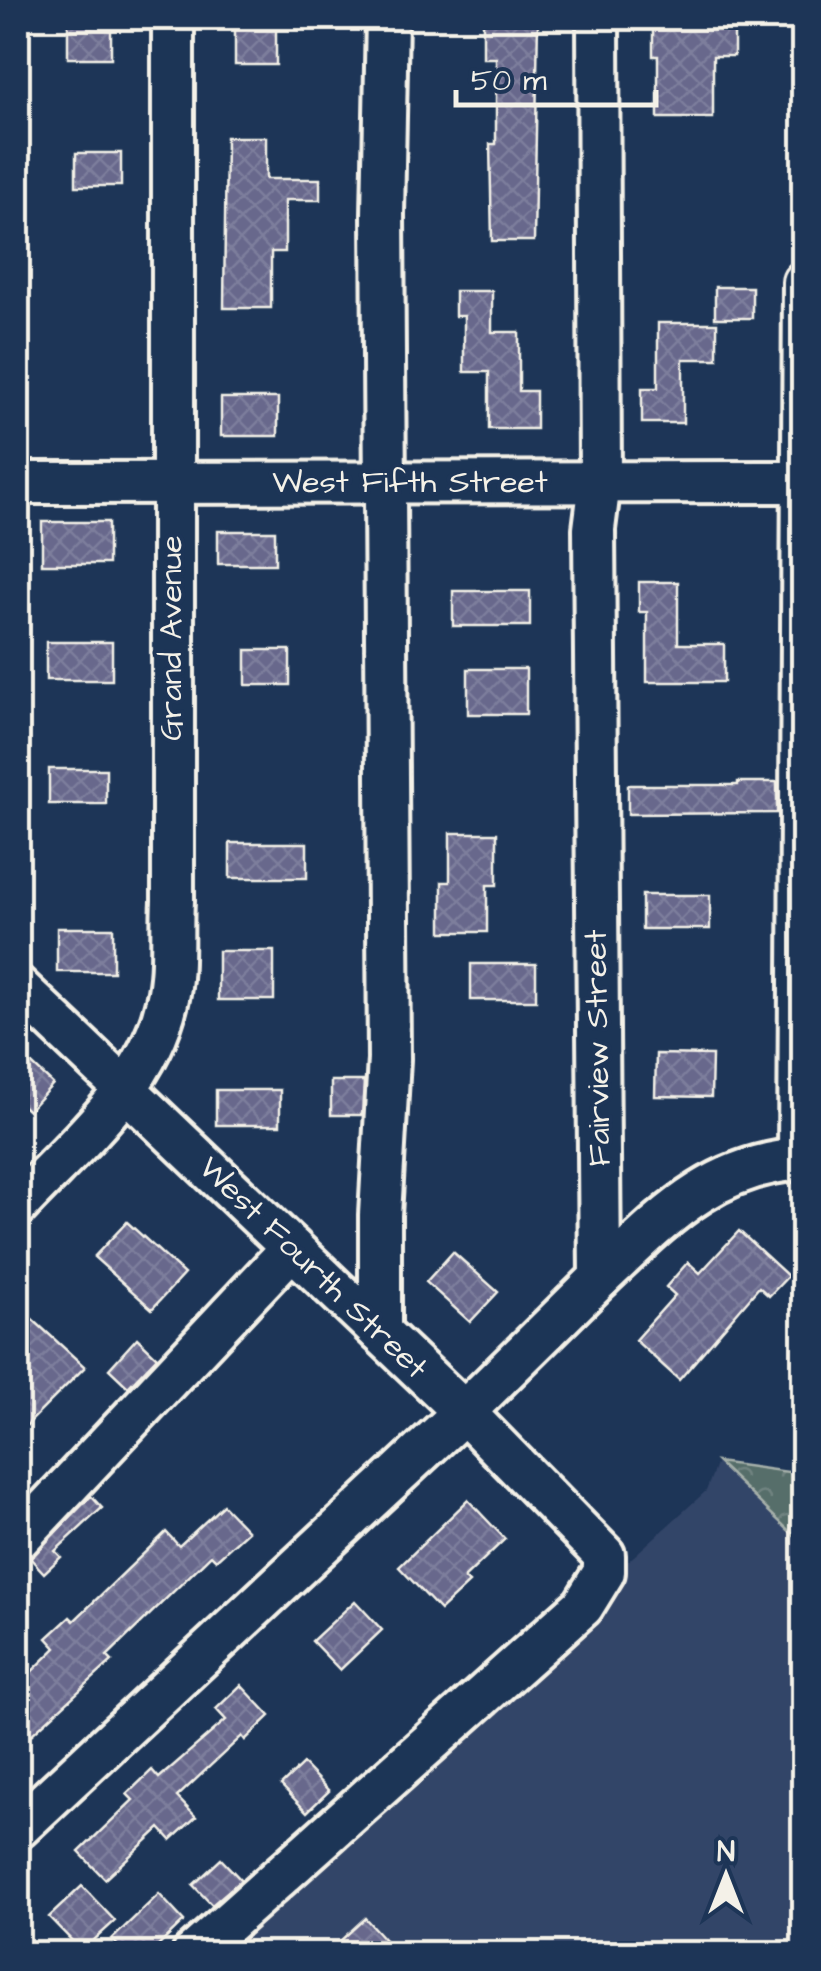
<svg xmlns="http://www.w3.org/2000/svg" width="821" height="1971" viewBox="0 0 821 1971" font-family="'Architects Daughter',sans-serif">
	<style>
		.built { fill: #334467 }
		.forest { fill: url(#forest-crowns); stroke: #a6b0aa; stroke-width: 2.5 }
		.building { fill: url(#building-cross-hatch); stroke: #f4f1e8; stroke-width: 2.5 }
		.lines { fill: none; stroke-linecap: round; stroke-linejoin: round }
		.minor-casing { stroke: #f4f1e8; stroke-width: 48 }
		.minor { stroke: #1d3557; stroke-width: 40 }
		.labels { text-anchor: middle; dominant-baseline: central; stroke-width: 8; stroke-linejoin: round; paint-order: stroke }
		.street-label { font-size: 32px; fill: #f4f1e8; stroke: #1d3557 }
	</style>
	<defs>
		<pattern id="forest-crowns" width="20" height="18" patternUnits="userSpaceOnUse" patternTransform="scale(2.5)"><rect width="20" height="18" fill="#576e6b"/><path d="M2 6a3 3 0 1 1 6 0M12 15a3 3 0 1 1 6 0" fill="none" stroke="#708380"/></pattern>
		<pattern id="building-cross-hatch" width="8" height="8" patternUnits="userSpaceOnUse" patternTransform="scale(2.5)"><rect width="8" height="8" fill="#67688c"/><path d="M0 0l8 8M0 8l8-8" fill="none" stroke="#7d7e9c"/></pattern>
	</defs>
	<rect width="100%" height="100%" fill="#1d3557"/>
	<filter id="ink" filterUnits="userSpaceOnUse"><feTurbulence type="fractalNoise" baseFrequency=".01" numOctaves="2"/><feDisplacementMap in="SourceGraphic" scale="20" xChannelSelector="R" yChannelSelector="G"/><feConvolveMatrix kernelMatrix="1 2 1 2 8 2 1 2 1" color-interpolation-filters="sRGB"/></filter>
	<g filter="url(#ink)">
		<polygon class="built" points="717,1462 803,1544 803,1953 193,1954 706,1491"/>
		<polygon class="forest" points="717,1462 803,1474 803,1544"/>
		<g class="building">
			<rect x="68" y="18" width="43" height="40"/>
			<rect x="235" y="18" width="41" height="47"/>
			<polygon points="483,20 538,20 534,241 492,241 490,144 496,144 496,58 483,58"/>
			<polygon points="653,29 734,29 734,56 713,56 713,118 658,118 658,56 653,56"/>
			<polygon points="226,137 266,137 266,179 320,179 320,200 285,200 285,252 271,252 271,308 224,308"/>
			<rect x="76" y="153" width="45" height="33"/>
			<rect x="715" y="287" width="37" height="31"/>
			<polygon points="455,291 492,291 492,332 519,332 519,391 536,391 536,429 489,429 489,372 464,372 464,316 455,316"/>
			<polygon points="658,323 717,323 717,359 683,359 683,423 642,423 642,388 658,388"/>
			<rect x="221" y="398" width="57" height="38"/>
			<rect x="42" y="522" width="66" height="42"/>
			<rect x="218" y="531" width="57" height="33"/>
			<polygon points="639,582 678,582 678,644 724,644 724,682 647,682 647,612 639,612"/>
			<rect x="453" y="591" width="77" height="35"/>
			<rect x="46" y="642" width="66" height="38"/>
			<rect x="246" y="650" width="44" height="35"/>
			<rect x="468" y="669" width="58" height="45"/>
			<rect x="49" y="769" width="57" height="35"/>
			<polygon points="738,782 777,782 777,813 628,814 628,785 738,785"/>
			<polygon points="450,833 497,833 497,885 487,885 487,932 442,932 442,882 450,882"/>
			<rect x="230" y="843" width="77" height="35"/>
			<rect x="642" y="895" width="68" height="34"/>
			<rect x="57" y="928" width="56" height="44"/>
			<rect x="218" y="951" width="56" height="49"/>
			<rect x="471" y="964" width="65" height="36"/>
			<polygon points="18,1051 53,1084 28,1111 18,1101"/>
			<polygon points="656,1054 712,1055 711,1097 655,1096"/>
			<polygon points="331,1081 364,1081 362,1115 331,1115"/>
			<rect x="216" y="1090" width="64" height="35"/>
			<polygon points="127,1222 184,1274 152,1309 94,1257"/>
			<polygon points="739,1231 788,1276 769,1296 759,1287 679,1380 635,1340 675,1295 666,1287 688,1262 700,1273"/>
			<polygon points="453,1252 498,1292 470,1322 426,1282"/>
			<polygon points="18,1306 85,1367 18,1434"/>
			<polygon points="137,1338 157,1357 128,1387 109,1369"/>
			<polygon points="91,1496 102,1508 55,1551 61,1557 44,1573 30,1558"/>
			<polygon points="468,1500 505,1539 464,1578 469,1583 440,1610 399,1567"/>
			<polygon points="223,1505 248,1531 216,1560 211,1555 107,1656 112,1661 18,1747 18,1685 56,1648 47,1638 70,1617 74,1621 166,1532 179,1546"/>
			<polygon points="355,1601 382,1630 340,1670 312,1641"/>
			<polygon points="241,1685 270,1716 245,1740 242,1736 177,1797 196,1817 171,1840 160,1828 105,1879 79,1852 133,1800 127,1794 152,1770 159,1778 226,1720 216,1709"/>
			<polygon points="303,1764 329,1791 307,1812 281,1785"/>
			<polygon points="221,1859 241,1880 212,1905 193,1885"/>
			<polygon points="82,1886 115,1921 82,1951 49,1917"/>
			<polygon points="159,1894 184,1921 150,1954 125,1954 112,1939"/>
			<polygon points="365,1918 398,1954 326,1954"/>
		</g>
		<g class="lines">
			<g class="minor-casing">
				<g id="minor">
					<polyline points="18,483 804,482"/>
					<polyline points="18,987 464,1412 604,1555 604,1572 583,1606 193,1954"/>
					<polyline points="799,1159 804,282"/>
					<path d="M18 1205C75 1144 148 1086 167 1002 175 971 171 933 173 901V18"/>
					<path d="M600 1278C663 1219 712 1164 804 1159"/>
					<polyline points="380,1332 380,1215 389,1059 383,214 387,18"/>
					<polyline points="18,1539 292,1248"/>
					<polyline points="18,1828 464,1412 600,1278 594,529 600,482 598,18"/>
				</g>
			</g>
			<use href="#minor" class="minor"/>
		</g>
	</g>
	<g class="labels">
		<g class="street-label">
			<text x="410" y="482">West Fifth Street</text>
			<text transform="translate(171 638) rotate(-90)">Grand Avenue</text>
			<text transform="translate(598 1048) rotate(-91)">Fairview Street</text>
			<text transform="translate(313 1268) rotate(44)">West Fourth Street</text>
		</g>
	</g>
	<rect width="821" height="1971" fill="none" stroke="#1d3557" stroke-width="60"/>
	<rect x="30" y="30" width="761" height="1911" fill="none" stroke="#f4f1e8" stroke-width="4" filter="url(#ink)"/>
	<g transform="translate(726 1876)" stroke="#1d3557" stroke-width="8" paint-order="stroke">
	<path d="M0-8L18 38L0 25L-18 38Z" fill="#f4f1e8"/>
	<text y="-15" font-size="28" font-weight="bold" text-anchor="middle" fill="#f4f1e8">N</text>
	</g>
	<path d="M456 90v15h200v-15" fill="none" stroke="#f4f1e8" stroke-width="5"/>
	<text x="471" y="90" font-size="30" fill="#f4f1e8" stroke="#1d3557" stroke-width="8" paint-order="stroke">50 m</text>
</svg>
